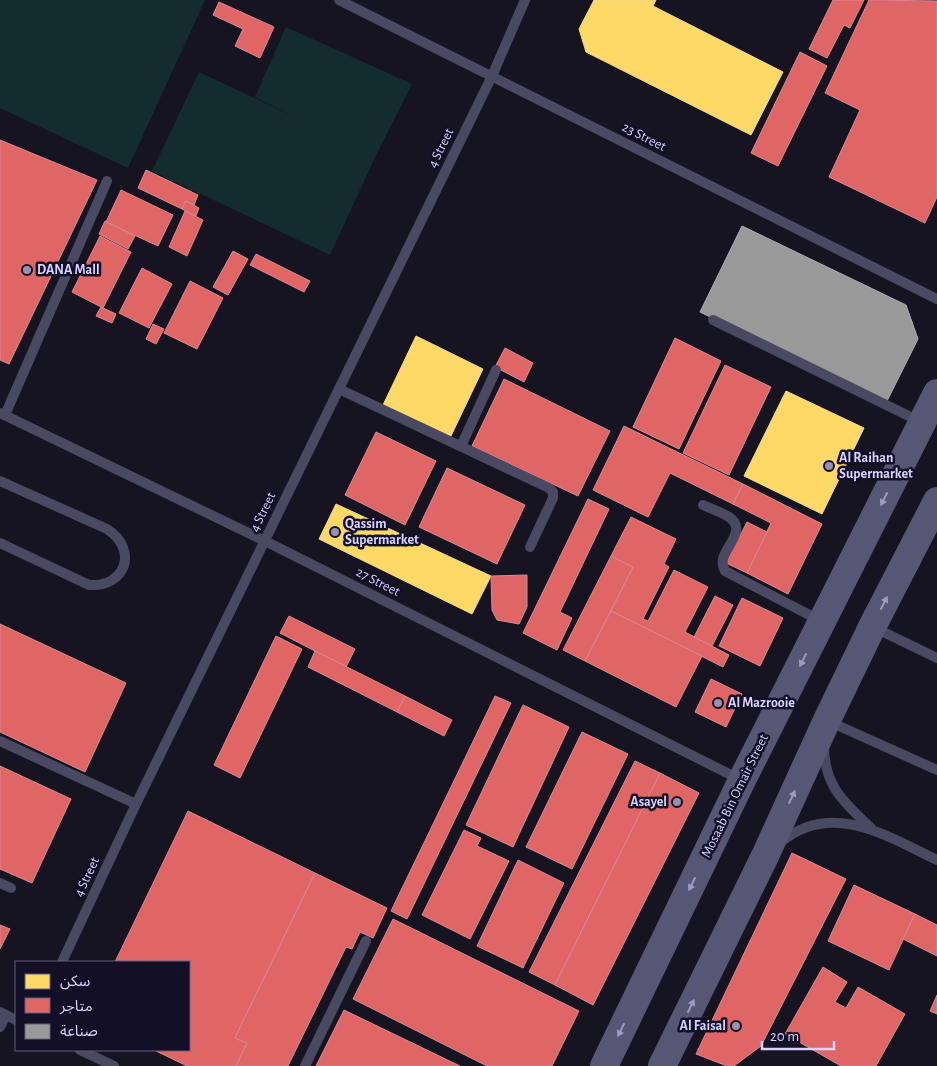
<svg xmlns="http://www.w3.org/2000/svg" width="937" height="1066" viewBox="0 0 937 1066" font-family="'Alegreya Sans','Noto Sans Arabic',sans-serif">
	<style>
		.green { fill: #132c2d }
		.homes { fill: #ffd966; stroke: #f4d894 }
		.shops { fill: #e06666; stroke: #de8794 }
		.industry { fill: #999; stroke: #acabb8 }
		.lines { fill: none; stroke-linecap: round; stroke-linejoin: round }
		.lane { stroke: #4a4962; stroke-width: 10 }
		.secondary { stroke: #575674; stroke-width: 28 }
		.oneway { fill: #9e9bc0 }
		.poi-dot { fill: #9591b1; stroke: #130f26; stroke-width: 2 }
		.labels { text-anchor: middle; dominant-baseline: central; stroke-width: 5; stroke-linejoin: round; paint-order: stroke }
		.street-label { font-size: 14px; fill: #d9d4ff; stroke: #130f26 }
		.poi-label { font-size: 14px; font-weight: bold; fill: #d9d4ff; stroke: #130f26; text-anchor: start }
	</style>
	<rect width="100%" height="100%" fill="#161421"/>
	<g class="green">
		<polygon points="0,0 205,0 128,168 0,108"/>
		<polygon points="286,27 412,84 376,155 330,255 152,171 199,72 297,118 255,97"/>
	</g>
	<g class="homes">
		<polygon points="594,0 656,0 653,6 783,72 751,135 586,52 579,29"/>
		<polygon points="416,336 483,369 450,438 383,405"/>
		<polygon points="786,391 864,428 822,514 744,476"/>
		<polygon points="336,504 491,576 472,614 319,539"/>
	</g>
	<g class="shops">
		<polygon points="833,0 864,0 850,28 844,25 827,58 809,49"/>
		<polygon points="869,0 937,1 937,197 925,223 829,177 860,110 825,93"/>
		<polygon points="219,2 274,27 260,58 235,46 243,29 213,15"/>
		<polygon points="800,52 827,66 778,166 751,153"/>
		<polygon points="0,140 97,180 9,364 0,360"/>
		<polygon points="146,170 198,195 194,205 186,201 182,209 138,188"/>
		<polygon points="121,190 173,215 158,246 106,222"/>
		<polygon points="186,201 199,208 196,216 182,209"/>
		<polygon points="185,211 203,220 187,256 169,247"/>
		<polygon points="105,221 135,236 128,249 99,234"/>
		<polygon points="100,236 131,252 103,308 72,292"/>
		<polygon points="233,251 248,259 228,295 213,287"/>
		<polygon points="256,254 310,281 304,292 250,265"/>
		<polygon points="142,268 172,284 149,328 119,313"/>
		<polygon points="190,281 223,298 197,349 164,333"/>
		<polygon points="101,307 116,314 112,323 96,316"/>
		<polygon points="153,324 164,329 156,344 146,339"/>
		<polygon points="675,338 721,361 679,449 633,427"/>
		<polygon points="505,348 533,363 524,382 495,367"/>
		<polygon points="725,365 771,387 729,475 683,453"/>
		<polygon points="504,379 610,431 578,496 472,446"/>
		<polygon points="624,426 743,484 733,504 670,473 648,517 593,490"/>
		<polygon points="376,432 436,461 405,525 345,495"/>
		<polygon points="447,468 525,505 497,564 419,527"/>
		<polygon points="743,484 822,524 788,594 747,573 771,523 733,504"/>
		<polygon points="588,499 609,509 560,612 572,618 557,650 523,633"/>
		<polygon points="631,517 676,539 664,564 669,567 643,619 648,621 674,570 708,587 685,632 729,655 723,667 611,611 633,567 611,556"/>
		<polygon points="747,522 767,532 747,573 726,563"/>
		<polygon points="611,556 633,567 585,661 563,650"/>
		<polygon points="527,575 527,607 519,624 497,620 492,610 491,576"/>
		<polygon points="715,596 733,605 712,646 694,637"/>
		<polygon points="742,598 783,618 760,666 719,646"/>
		<polygon points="611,611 702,656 676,707 585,661"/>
		<polygon points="289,616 355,649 346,667 280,633"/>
		<polygon points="0,624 126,683 85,772 0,732"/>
		<polygon points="276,636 302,649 240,778 214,765"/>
		<polygon points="315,651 405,696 397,712 308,667"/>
		<polygon points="711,679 742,694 726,727 695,712"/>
		<polygon points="405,696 452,720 444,736 397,712"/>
		<polygon points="495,696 511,703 407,919 391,911"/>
		<polygon points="523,705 569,727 513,847 466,825"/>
		<polygon points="582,732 628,754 572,869 526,847"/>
		<polygon points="635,761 660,773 555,985 529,972"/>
		<polygon points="0,766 71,799 32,883 0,869"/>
		<polygon points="660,773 699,793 593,1005 555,985"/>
		<polygon points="188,811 315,873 235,1038 247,1043 236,1066 187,1066 154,1050 189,1050 189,962 115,962"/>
		<polygon points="464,830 481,838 477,846 509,861 470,939 422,915"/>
		<polygon points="792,853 846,879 761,1046 734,1066 727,1066 696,1054"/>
		<polygon points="518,860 564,883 523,968 477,946"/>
		<polygon points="315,873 387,908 373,938 360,932 352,949 346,947 288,1066 236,1066 247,1043 235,1038"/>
		<polygon points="854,885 915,914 889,970 828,941"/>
		<polygon points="915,914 937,925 937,956 903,939"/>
		<polygon points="393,919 579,1011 552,1066 487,1066 353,999"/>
		<polygon points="0,925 10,929 0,949"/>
		<polygon points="823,967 847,982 835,1002 846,1008 858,987 905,1014 876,1066 841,1066 785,1034"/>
		<polygon points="937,995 937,1014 930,1011"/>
		<polygon points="344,1010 460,1066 316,1066"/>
	</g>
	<polygon class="industry" points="742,226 906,305 918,339 886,403 700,312"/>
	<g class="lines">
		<g class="lane">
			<polyline points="339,0 937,299"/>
			<polyline points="713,320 921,422"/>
			<polyline points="339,389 549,488 553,492 553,498 530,547"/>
			<polyline points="0,413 265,541 741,780"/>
			<polyline points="5,415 107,181"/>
			<polyline points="461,446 496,370"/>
			<path d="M0 481 107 529C138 549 127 587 89 585L0 543"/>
			<path d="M703 505C712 509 721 512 729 517 747 529 726 546 723 559 722 563 723 567 725 571L821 621"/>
			<polyline points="873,627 937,658"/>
			<polyline points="828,721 937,770"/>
			<polyline points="0,741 136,804"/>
			<path d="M824 746C824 787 845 803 872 829"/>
			<path d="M781 842C832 800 887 836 937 860"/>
			<polyline points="0,883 11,888"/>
			<polyline points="62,962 136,804 492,76 525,0"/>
			<polyline points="0,1012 16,1020"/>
			<polyline points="0,1027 6,1015"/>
			<polyline points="80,1050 114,1066"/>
			<polyline points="305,1066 366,941"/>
		</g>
		<g class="secondary">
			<polyline points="604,1066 742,780 937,393"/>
			<polyline points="662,1066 766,854 827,720 872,627 937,501"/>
		</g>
	</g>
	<defs><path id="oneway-solid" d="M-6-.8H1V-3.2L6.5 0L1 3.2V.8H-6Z" transform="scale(1.25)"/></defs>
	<g class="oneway">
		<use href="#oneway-solid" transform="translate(884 499) rotate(117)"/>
		<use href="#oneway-solid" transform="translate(884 603) rotate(-63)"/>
		<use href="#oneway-solid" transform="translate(803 660) rotate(117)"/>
		<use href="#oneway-solid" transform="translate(792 797) rotate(-65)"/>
		<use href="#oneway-solid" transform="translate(692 884) rotate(116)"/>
		<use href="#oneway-solid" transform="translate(691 1006) rotate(-64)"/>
		<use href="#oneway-solid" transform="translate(621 1030) rotate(116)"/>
	</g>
	<g class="poi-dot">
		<circle cx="27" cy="270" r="5"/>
		<circle cx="829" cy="466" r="5"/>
		<circle cx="335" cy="532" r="5"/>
		<circle cx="718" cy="703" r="5"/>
		<circle cx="677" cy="802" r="5"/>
		<circle cx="736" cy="1026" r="5"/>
	</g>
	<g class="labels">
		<g class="street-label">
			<text transform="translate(644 137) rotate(27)">23 Street</text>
			<text transform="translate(441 148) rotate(-64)">4 Street</text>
			<text transform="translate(263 512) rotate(-64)">4 Street</text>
			<text transform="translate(378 582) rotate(27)">27 Street</text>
			<text transform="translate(735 796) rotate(-64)">Mosaab Bin Omair Street</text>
			<text transform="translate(87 877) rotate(-65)">4 Street</text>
		</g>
		<g class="poi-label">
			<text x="37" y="270">DANA Mall</text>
			<text x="839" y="458">Al Raihan<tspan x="839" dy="16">Supermarket</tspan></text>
			<text x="345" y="524">Qassim<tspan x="345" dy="16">Supermarket</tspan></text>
			<text x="728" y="703">Al Mazrooie</text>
			<text x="667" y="802" text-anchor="end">Asayel</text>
			<text x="726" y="1026" text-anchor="end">Al Faisal</text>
		</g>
	</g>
	<rect x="15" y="961" width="175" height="90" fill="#130f26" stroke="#625e7d"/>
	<rect x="25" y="974" width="25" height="15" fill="#ffd966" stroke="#625e7d"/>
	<text x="60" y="986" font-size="15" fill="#d9d4ff">سكن</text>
	<rect x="25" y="998" width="25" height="15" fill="#e06666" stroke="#625e7d"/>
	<text x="60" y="1011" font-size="15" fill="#d9d4ff">متاجر</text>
	<rect x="25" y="1024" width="25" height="15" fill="#999999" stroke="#625e7d"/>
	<text x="60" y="1036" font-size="15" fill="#d9d4ff">صناعة</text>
	<path d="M762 1041v8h72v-8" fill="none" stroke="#d9d4ff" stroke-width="2.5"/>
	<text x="770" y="1041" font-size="15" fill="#d9d4ff" stroke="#130f26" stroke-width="4" paint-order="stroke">20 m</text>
</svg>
